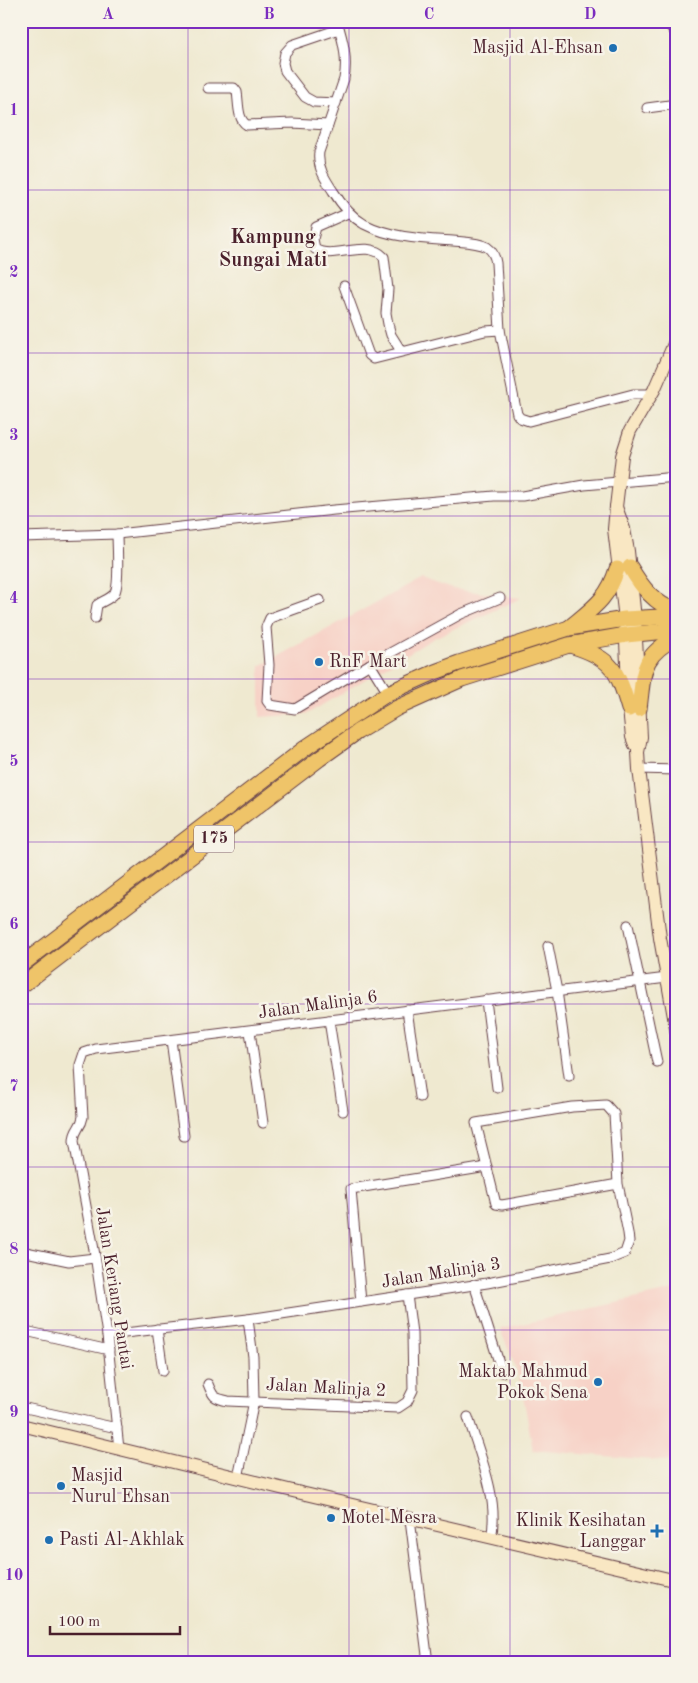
<svg xmlns="http://www.w3.org/2000/svg" width="698" height="1683" viewBox="0 0 698 1683" font-family="'Old Standard TT',serif">
	<style>
		.built { fill: #f7d1c6 }
		.lines { fill: none; stroke-linecap: round; stroke-linejoin: round }
		.minor-casing { stroke: #633d44; stroke-width: 11 }
		.secondary-casing { stroke: #633d44; stroke-width: 14 }
		.trunk-casing { stroke: #633d44; stroke-width: 17 }
		.minor { stroke: #fff; stroke-width: 9 }
		.secondary { stroke: #f9e7c3; stroke-width: 12 }
		.trunk { stroke: #efc469; stroke-width: 15 }
		.grid { fill: none; stroke: #7b2cbf; stroke-width: 1; stroke-opacity: 0.55 }
		.poi-dot { fill: #1f6fb2; stroke: #f7f3e8; stroke-width: 2 }
		.labels { text-anchor: middle; dominant-baseline: central; stroke-width: 5; stroke-linejoin: round; paint-order: stroke }
		.shield { fill: #f7f3e8; stroke: #7e5f64; stroke-width: 1 }
		.shield-label { font-size: 16px; font-weight: bold; fill: #4a1f2b }
		.poi-label { font-size: 18px; fill: #4a1f2b; stroke: #f7f3e8; text-anchor: start }
		.street-label { font-size: 18px; fill: #4a1f2b; stroke: #f7f3e8 }
		.quarter-label { font-size: 20px; font-weight: bold; fill: #4a1f2b; stroke: #f7f3e8 }
		.neatline { fill: none; stroke: #7b2cbf; stroke-width: 2 }
		.grid-label { font-size: 16px; text-anchor: middle; font-weight: bold; fill: #7b2cbf }
	</style>
	<rect width="100%" height="100%" fill="#f7f3e8"/>
	<filter id="ink" filterUnits="userSpaceOnUse"><feTurbulence type="fractalNoise" baseFrequency=".02" numOctaves="2"/><feDisplacementMap in="SourceGraphic" scale="10" xChannelSelector="R" yChannelSelector="G"/><feConvolveMatrix kernelMatrix="1 2 1 2 8 2 1 2 1" color-interpolation-filters="sRGB"/></filter>
	<filter id="wash" filterUnits="userSpaceOnUse"><feTurbulence type="fractalNoise" baseFrequency=".0096" numOctaves="4" result="noise"/><feDisplacementMap in="SourceGraphic" scale="20" xChannelSelector="R" yChannelSelector="G"/><feGaussianBlur stdDeviation="1.12" result="paint"/><feColorMatrix in="noise" values="0 0 0 0 0 0 0 0 0 0 0 0 0 0 0 0 0 1.4 0 .05"/><feComposite in="paint" operator="in"/></filter>
	<g filter="url(#wash)">
		<rect width="100%" height="100%" fill="#efe9d0"/>
		<g class="built">
			<polygon points="421,578 453,589 521,598 434,638 307,714 260,717 260,666"/>
			<polygon points="674,1290 677,1312 677,1462 533,1450 523,1395 516,1368 500,1329"/>
		</g>
	</g>
	<g filter="url(#ink)">
		<g class="lines">
			<g class="minor-casing">
				<g id="minor">
					<path d="M337 21C343 40 348 59 344 79L319 152C317 167 325 179 333 191 341 204 350 216 364 224 391 238 424 239 453 241 464 242 478 242 487 247 493 251 495 257 496 263L500 330 517 414 520 418 529 421 633 394H652"/>
					<path d="M208 88H234L237 92C239 103 237 119 247 125L292 123 328 125"/>
					<polyline points="336,103 314,102 305,97 285,71 283,63 285,53 292,45 339,29"/>
					<polyline points="647,108 677,104"/>
					<path d="M348 213 316 227 313 239 315 249C333 261 367 238 384 257L388 289 386 313 388 324 391 335 401 351"/>
					<polyline points="344,286 369,355 374,359 485,331 500,330"/>
					<polyline points="21,537 117,534 334,510 494,496 522,496 584,485 677,477"/>
					<polyline points="320,600 270,618 266,627 269,665 267,701 270,705 295,709 370,664 461,614 500,598"/>
					<path d="M95 618 97 605C102 601 110 599 114 594 120 587 117 545 117 534"/>
					<polyline points="370,664 388,693"/>
					<polyline points="639,769 677,770"/>
					<polyline points="628,925 657,1062"/>
					<polyline points="548,946 557,991 569,1076"/>
					<polyline points="486,1000 497,1088"/>
					<polyline points="407,1010 420,1097"/>
					<polyline points="329,1020 343,1111"/>
					<polyline points="250,1031 263,1123"/>
					<polyline points="171,1040 184,1136"/>
					<polyline points="21,1251 69,1261 95,1258"/>
					<polyline points="474,1284 502,1372"/>
					<polyline points="361,1302 351,1189 487,1167"/>
					<polyline points="157,1329 163,1371"/>
					<polyline points="21,1330 109,1350"/>
					<polyline points="107,1335 248,1319 487,1283 610,1259 625,1253 629,1241 628,1233 618,1184 614,1114 606,1105 572,1107 476,1123 496,1204 502,1205 618,1184"/>
					<path d="M208 1384C213 1397 214 1398 228 1401L398 1408 407 1402 413 1390 412 1333 407 1295"/>
					<polyline points="21,1407 117,1428"/>
					<path d="M468 1417C479 1453 500 1500 491 1538"/>
					<path d="M119 1449 107 1335 95 1255 74 1141C74 1129 81 1129 83 1117L80 1065 84 1053 96 1049 667 978"/>
					<polyline points="238,1478 254,1401 253,1357 248,1319"/>
					<polyline points="410,1519 427,1655 425,1662"/>
				</g>
			</g>
			<g class="secondary-casing">
				<g id="secondary">
					<polyline points="668,21 677,32"/>
					<polyline points="616,507 624,529 628,551 635,619 641,737 638,752 639,769 660,938 677,1034"/>
					<polyline points="635,745 632,737 629,709 625,619 614,529 616,507 622,456 630,431 654,390 677,337"/>
					<polyline points="21,1425 301,1493 677,1581"/>
				</g>
			</g>
			<g class="trunk-casing">
				<g id="trunk">
					<path d="M630 567C641 586 655 605 677 611"/>
					<path d="M570 627C593 608 608 599 617 569"/>
					<path d="M573 646C612 658 618 671 629 709"/>
					<path d="M639 709C644 672 640 656 677 637"/>
					<polyline points="21,965 308,746 388,693 435,672 459,663 569,628 625,619 677,616"/>
					<polyline points="21,986 319,759 357,732 397,708 462,679 569,645 626,635 677,630"/>
				</g>
			</g>
			<use href="#minor" class="minor"/>
			<use href="#secondary" class="secondary"/>
			<use href="#trunk" class="trunk"/>
		</g>
	</g>
	<path class="grid" d="M188 21V1662M349 21V1662M510 21V1662M21 190H677M21 353H677M21 516H677M21 679H677M21 842H677M21 1004H677M21 1167H677M21 1330H677M21 1493H677"/>
	<g class="poi-dot">
		<circle cx="613" cy="48" r="5"/>
		<circle cx="319" cy="662" r="5"/>
		<circle cx="598" cy="1382" r="5"/>
		<circle cx="61" cy="1486" r="5"/>
		<circle cx="331" cy="1518" r="5"/>
		<path d="M654.5 1523.5h5v5h5v5h-5v5h-5v-5h-5v-5h5z"/>
		<circle cx="49" cy="1540" r="5"/>
	</g>
	<g class="labels">
		<rect class="shield" x="194" y="825.5" width="40" height="27" rx="4"/>
		<g class="shield-label">
			<text x="214" y="839">175</text>
		</g>
		<g class="poi-label">
			<text x="603" y="48" text-anchor="end">Masjid Al-Ehsan</text>
			<text x="329" y="662">RnF Mart</text>
			<text x="588" y="1372" text-anchor="end">Maktab Mahmud<tspan x="588" dy="21">Pokok Sena</tspan></text>
			<text x="71" y="1476">Masjid<tspan x="71" dy="21">Nurul Ehsan</tspan></text>
			<text x="341" y="1518">Motel Mesra</text>
			<text x="646" y="1521" text-anchor="end">Klinik Kesihatan<tspan x="646" dy="21">Langgar</tspan></text>
			<text x="59" y="1540">Pasti Al-Akhlak</text>
		</g>
		<g class="street-label">
			<text transform="translate(318 1005) rotate(-8)">Jalan Malinja 6</text>
			<text transform="translate(441 1273) rotate(-9)">Jalan Malinja 3</text>
			<text transform="translate(114 1288) rotate(81)">Jalan Keriang Pantai</text>
			<text transform="translate(326 1388) rotate(3)">Jalan Malinja 2</text>
		</g>
		<g class="quarter-label">
			<text x="273" y="238">Kampung<tspan x="273" dy="23">Sungai Mati</tspan></text>
		</g>
	</g>
	<rect width="698" height="1683" fill="none" stroke="#f7f3e8" stroke-width="55"/>
	<path d="M50 1626v8h130v-8" fill="none" stroke="#4a1f2b" stroke-width="2.5"/>
	<text x="58" y="1626" font-size="15" fill="#4a1f2b" stroke="#f7f3e8" stroke-width="4" paint-order="stroke">100 m</text>
	<rect x="28" y="28" width="642" height="1628" class="neatline"/>
	<g class="grid-label">
		<text x="108" y="19">A</text>
		<text x="269" y="19">B</text>
		<text x="429" y="19">C</text>
		<text x="590" y="19">D</text>
		<text x="14" y="115">1</text>
		<text x="14" y="277">2</text>
		<text x="14" y="440">3</text>
		<text x="14" y="603">4</text>
		<text x="14" y="766">5</text>
		<text x="14" y="929">6</text>
		<text x="14" y="1091">7</text>
		<text x="14" y="1254">8</text>
		<text x="14" y="1417">9</text>
		<text x="14" y="1580">10</text>
	</g>
</svg>
